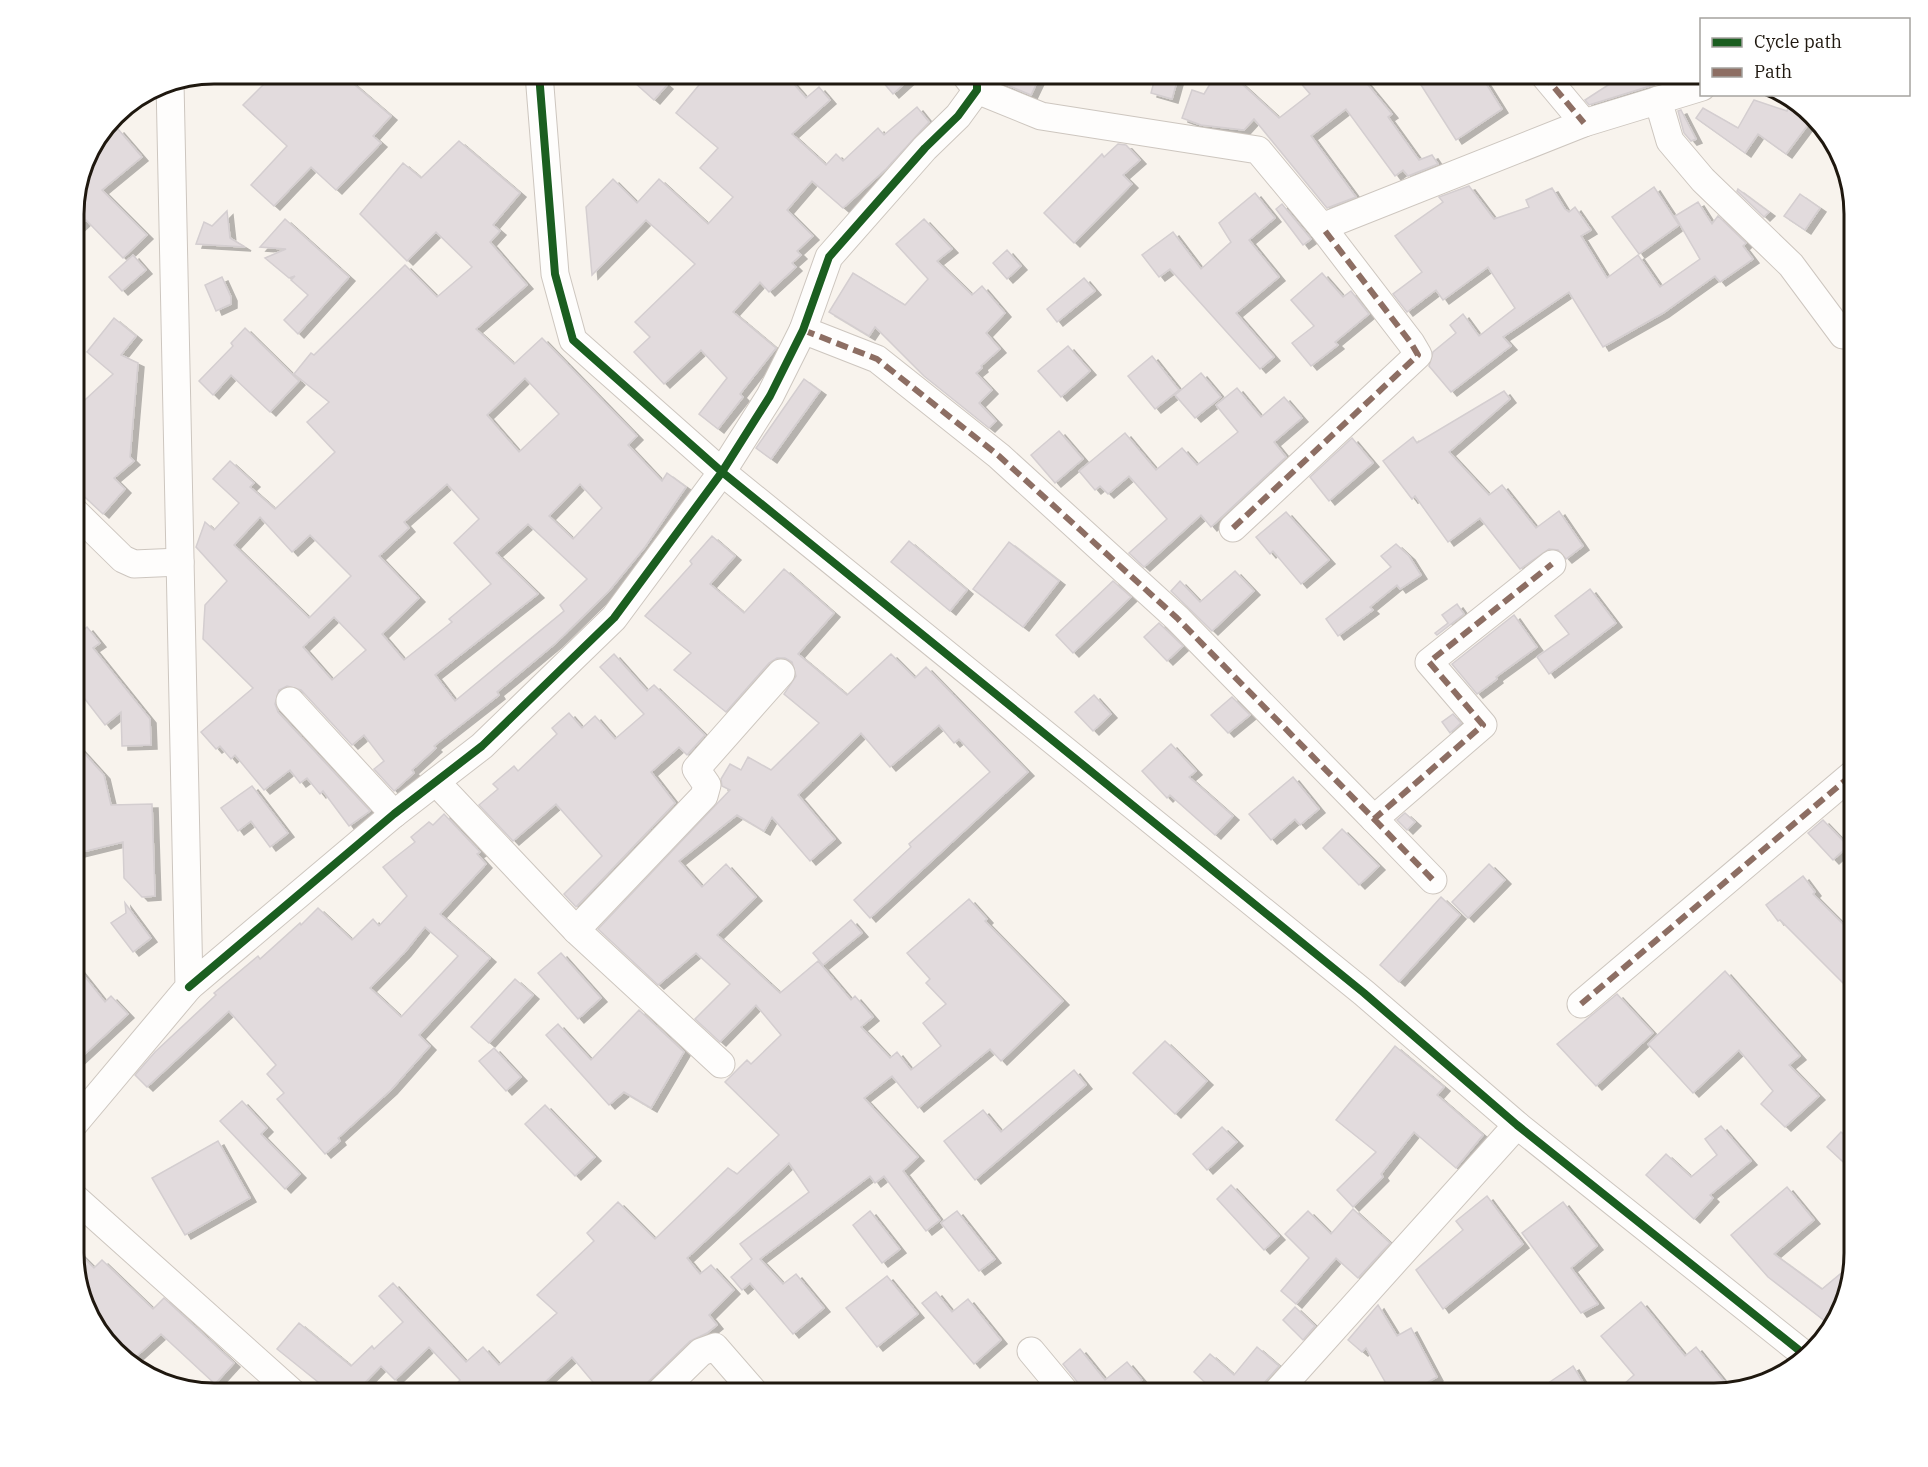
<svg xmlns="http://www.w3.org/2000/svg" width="1928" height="1467" viewBox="0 0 1928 1467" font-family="'IBM Plex Serif',serif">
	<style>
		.building { fill: #e2dbdd; stroke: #d4ced0; stroke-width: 1.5; fill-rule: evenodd; filter: url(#shadow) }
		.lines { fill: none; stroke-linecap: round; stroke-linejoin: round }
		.minor-casing { stroke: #cdc6bf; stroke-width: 29 }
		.minor { stroke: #fefdfc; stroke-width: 27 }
		.quiet { stroke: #8d6e63; stroke-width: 6; stroke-dasharray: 12 6; stroke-linecap: butt }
		.cycleway-casing { stroke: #fff; stroke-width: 11 }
		.cycleway { stroke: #1b5e20; stroke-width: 8 }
		.rim { fill: none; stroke: #1f180f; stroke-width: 3 }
	</style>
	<defs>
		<filter id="shadow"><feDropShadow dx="6" dy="4" stdDeviation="0" flood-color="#0004"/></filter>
	</defs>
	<rect width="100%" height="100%" fill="#f8f3ed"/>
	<g class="building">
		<polygon points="274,74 342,74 391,116 373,136 381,143 336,190 311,167 274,206 251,185 287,146 243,105"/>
		<polygon points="625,74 654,74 667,85 654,100"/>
		<polygon points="708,74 785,74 806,98 819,87 830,100 792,134 826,165 836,154 843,161 878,128 884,135 917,107 929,122 886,169 843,208 812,181 787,210 813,236 797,251 801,255 792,263 796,267 769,292 760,282 733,312 776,348 740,394 743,397 718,429 699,414 727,378 701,350 664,384 634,352 650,337 635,322 695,264 646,220 592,275 586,207 613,179 637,203 659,179 708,224 733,197 700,168 718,148 676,113"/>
		<polygon points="876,74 915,74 893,94"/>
		<polygon points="993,74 1041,74 1031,95 993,79"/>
		<polygon points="1156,74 1179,74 1172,99 1151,93"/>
		<polygon points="1216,74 1231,74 1279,118 1310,94 1293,74 1359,74 1392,114 1388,117 1419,160 1432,155 1438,164 1408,176 1403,170 1395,176 1346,109 1311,136 1356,197 1327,208 1254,119 1244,130 1201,125 1182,118 1192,90 1204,94"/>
		<polygon points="1425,74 1480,74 1502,109 1456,140 1421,85 1429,80"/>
		<polygon points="1625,74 1643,74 1650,85 1665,79 1666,81 1589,105 1585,100"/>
		<polygon points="1754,100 1787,111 1789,104 1805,109 1813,118 1786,154 1758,134 1745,153 1696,118 1703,108 1738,128"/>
		<polygon points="1681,110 1696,139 1691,141 1684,133 1678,111"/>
		<polygon points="118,129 142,157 102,190 147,235 123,258 86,220 74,231 74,204 87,155"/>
		<path d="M459 141 520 193 493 225 500 231 490 242 527 285 476 329 514 364 542 338 637 436 628 445 662 481 667 473 686 487 645 547 609 591 556 643 497 692 499 695 434 746 436 748 412 770 414 773 394 791 374 769 384 761 364 735 352 745 301 690 287 686 279 690 275 704 278 712 370 811 349 826 323 791 320 794 307 778 300 783 290 770 264 790 235 755 231 759 220 746 216 749 201 732 253 688 203 639 205 605 227 581 196 547 205 522 214 530 239 503 213 479 230 461 254 483 250 487 275 509 335 452 307 422 329 402 294 374 311 353 314 355 405 265 437 297 472 267 436 232 407 261 360 214 403 163 421 178ZM525 378 559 414 519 452 487 415ZM447 484 479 519 454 543 491 584 449 619 452 622 404 660 382 634 419 598 379 556 409 528 404 522ZM580 484 602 508 573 539 549 516ZM260 517 292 552 310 535 351 576 309 618 234 545ZM528 524 587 579 560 605 564 611 455 701 435 675 538 594 496 553ZM334 617 366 650 332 680 303 647Z"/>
		<polygon points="1118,144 1126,145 1140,160 1123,175 1132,184 1074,243 1044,213 1102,154 1104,157"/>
		<polygon points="1469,186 1494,219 1529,207 1526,200 1552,188 1565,209 1569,212 1575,207 1591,230 1581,236 1607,278 1638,255 1660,287 1700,259 1675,216 1698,202 1712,224 1718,216 1746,243 1743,246 1753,259 1720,282 1715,276 1663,313 1603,347 1569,292 1503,337 1511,346 1451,392 1429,366 1433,352 1456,333 1450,325 1463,314 1479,336 1515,308 1488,267 1443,300 1436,290 1407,312 1393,294 1422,272 1395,236 1443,202 1439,197"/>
		<polygon points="1654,187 1679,225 1639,254 1612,217"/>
		<polygon points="1738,189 1769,212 1764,217 1737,191"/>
		<polygon points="1255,193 1275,218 1249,240 1279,277 1236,313 1274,357 1260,369 1170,269 1159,277 1142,255 1173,232 1201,269 1231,242 1219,223"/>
		<polygon points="1800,194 1820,208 1805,230 1784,216"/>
		<polygon points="1282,204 1311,239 1303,245 1276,209"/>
		<polygon points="227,211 230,238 245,247 196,244 204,222 212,226"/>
		<polygon points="285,219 349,277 298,334 284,320 308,295 291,280 295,276 289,278 265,258 286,249 260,247"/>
		<polygon points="924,219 952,249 937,261 972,295 982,286 1005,313 986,333 1000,349 981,366 982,368 976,373 992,390 979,403 996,421 989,428 924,376 875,327 869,336 829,312 853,273 905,305 928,279 896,244"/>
		<polygon points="1007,250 1021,266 1007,279 993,263"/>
		<polygon points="133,255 146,270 122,291 109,277"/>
		<polygon points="1322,273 1343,297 1351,291 1369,314 1335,342 1338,345 1311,366 1292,343 1314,326 1291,300"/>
		<polygon points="222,277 231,297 231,304 216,311 205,285"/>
		<polygon points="1084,278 1095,291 1057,322 1047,309"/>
		<polygon points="114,318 136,336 121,355 138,363 130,457 134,461 114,478 125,489 103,514 74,487 74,410 113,374 87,352"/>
		<polygon points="245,328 299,381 270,412 231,375 213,395 199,381 233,346 231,343"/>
		<polygon points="1068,346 1090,371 1061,397 1038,371"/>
		<polygon points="1152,356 1179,390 1155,409 1128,376"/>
		<polygon points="1201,373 1221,397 1195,418 1175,395"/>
		<polygon points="804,379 820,391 771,459 756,448"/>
		<polygon points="1237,388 1261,417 1284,397 1302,418 1274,442 1286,457 1211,527 1201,515 1144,567 1129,553 1167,519 1129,476 1108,494 1100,486 1095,490 1079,471 1125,433 1156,470 1182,448 1197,465 1238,432 1216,405"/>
		<polygon points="1504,391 1510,399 1449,452 1489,495 1502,485 1536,528 1559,511 1583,546 1566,559 1558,550 1549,549 1520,569 1480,518 1448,542 1415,496 1412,499 1383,461 1413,437 1417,443"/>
		<polygon points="1059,431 1083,459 1055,483 1031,455"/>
		<polygon points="1352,438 1373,463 1329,501 1310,477"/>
		<polygon points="1286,512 1329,560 1301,584 1273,551 1270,554 1256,537"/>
		<polygon points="712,536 735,556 710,584 744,613 784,569 834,613 798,654 847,695 891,654 915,678 926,667 1028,772 870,918 854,900 911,847 909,844 990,772 959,739 954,743 939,725 890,767 861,733 798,795 835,839 810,861 772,817 764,831 737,815 679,861 702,887 726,864 756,897 717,935 780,993 818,961 851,1000 855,996 873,1017 861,1027 890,1058 897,1052 911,1070 941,1046 923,1023 946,1004 926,983 930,979 907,953 969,899 987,919 985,921 1063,1001 1001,1061 990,1049 918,1108 892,1076 864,1098 918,1157 903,1171 940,1220 926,1231 884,1176 875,1183 870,1176 760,1259 783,1284 796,1274 824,1308 793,1334 750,1283 742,1290 731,1277 752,1259 740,1244 809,1192 789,1163 687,1258 700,1274 711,1265 734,1290 709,1315 717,1325 707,1333 690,1341 648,1382 644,1394 603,1394 572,1357 532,1394 447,1394 460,1380 429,1347 395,1380 381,1366 354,1394 333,1394 277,1349 299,1323 351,1366 372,1346 374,1349 403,1322 379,1296 393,1283 466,1362 483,1347 499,1365 557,1313 537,1295 594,1241 587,1233 618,1202 655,1239 728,1168 737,1174 779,1135 725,1082 747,1060 751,1064 781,1035 756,1005 720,1042 695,1019 730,984 696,953 658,985 598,929 730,790 722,786 721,779 730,764 741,770 748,757 771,770 819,723 784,694 796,676 792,662 785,658 777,658 769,663 726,712 674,670 691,653 645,616 692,564 690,561"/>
		<polygon points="909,541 967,590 950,611 891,562"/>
		<polygon points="1009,542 1059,581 1023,627 973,589"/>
		<polygon points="1396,544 1409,556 1421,575 1400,589 1397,585 1370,607 1373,610 1338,636 1326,619 1391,567 1381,556"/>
		<polygon points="1235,571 1254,591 1212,631 1171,591 1180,581 1200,602"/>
		<polygon points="1113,581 1131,597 1073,653 1056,635"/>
		<polygon points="1590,589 1616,623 1549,674 1537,657 1569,634 1555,616"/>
		<polygon points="1457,604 1464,614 1437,635 1435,633 1448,623 1442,615"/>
		<polygon points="1514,615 1537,647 1496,677 1497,679 1477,694 1452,664"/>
		<polygon points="74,623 81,632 87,627 100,643 93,648 150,719 151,745 122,746 121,712 105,725 74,685"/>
		<polygon points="1159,623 1183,646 1167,661 1144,637"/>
		<polygon points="614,654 647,691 654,685 705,735 687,755 679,747 651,772 675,803 576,907 564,894 602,856 556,804 513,841 479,805 498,789 493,784 514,766 518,771 557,734 552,728 569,713 582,728 595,716 615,739 644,714 600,667"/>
		<polygon points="1094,695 1111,714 1093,731 1075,712"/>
		<polygon points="1232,697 1250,715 1228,733 1211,715"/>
		<polygon points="1453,714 1461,723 1450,733 1442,722"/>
		<polygon points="74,742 104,775 111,805 152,804 155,896 142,897 124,878 123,842 74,854"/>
		<polygon points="1171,744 1196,771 1189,777 1233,816 1215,835 1170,795 1167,798 1142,771"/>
		<polygon points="1293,777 1319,809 1300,825 1295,819 1271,840 1249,814"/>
		<polygon points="252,786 288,833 270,847 251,821 238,831 221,808"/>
		<polygon points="1405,813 1415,822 1407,830 1397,820"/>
		<path d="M444 814 480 852 477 854 486 864 440 914 490 958 419 1035 430 1046 391 1090 338 1138 340 1141 325 1154 277 1099 284 1093 267 1074 276 1065 229 1011 147 1087 135 1075 155 1052 216 995 214 993 258 956 260 959 300 923 301 925 318 908 352 940 373 919 379 926 407 896 383 867 415 842 411 837 429 822 433 825ZM425 927 458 956 401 1017 370 988 405 952Z"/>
		<polygon points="1823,820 1848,846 1833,860 1808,833"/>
		<polygon points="1342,829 1379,866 1359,885 1323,848"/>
		<polygon points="1489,864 1505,880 1468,918 1452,902"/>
		<polygon points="1803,876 1815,892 1813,894 1854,935 1854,994 1780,920 1778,921 1766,905"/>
		<polygon points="1441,897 1460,915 1399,982 1380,965"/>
		<polygon points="125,903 151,938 133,952 111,923 126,913"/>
		<polygon points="851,920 862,933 823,965 813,953"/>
		<polygon points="561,953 601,998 578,1019 538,973"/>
		<polygon points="74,963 105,1002 111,996 128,1014 74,1064"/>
		<polygon points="1725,971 1800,1056 1789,1065 1819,1096 1785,1127 1761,1104 1773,1091 1739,1050 1693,1093 1648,1044"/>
		<polygon points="515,979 533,995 489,1043 471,1027"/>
		<polygon points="1617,994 1653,1033 1596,1086 1557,1044"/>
		<polygon points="639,1010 684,1052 651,1108 624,1092 609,1105 546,1035 558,1024 591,1060"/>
		<polygon points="1165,1041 1207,1081 1175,1114 1133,1073"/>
		<polygon points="1395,1046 1444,1087 1437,1095 1483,1135 1456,1168 1414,1132 1381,1174 1383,1177 1353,1207 1337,1190 1376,1152 1336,1120"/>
		<polygon points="494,1048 521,1077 506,1091 479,1061"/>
		<polygon points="1074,1070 1086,1085 975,1180 944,1141 983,1110 1001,1132"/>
		<polygon points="242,1101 267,1128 261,1134 300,1174 285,1189 220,1121"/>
		<polygon points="545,1105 595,1157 575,1176 525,1124"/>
		<polygon points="1721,1126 1751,1161 1710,1195 1713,1198 1694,1219 1646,1175 1666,1154 1691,1177 1717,1155 1705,1139"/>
		<polygon points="1222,1127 1237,1142 1207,1170 1193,1154"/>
		<polygon points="1841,1132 1854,1144 1854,1172 1827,1147"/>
		<polygon points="218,1141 250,1198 185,1235 152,1178"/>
		<polygon points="1231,1185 1279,1236 1264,1250 1217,1199"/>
		<polygon points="1787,1187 1814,1220 1774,1254 1822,1289 1851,1265 1830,1325 1768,1277 1731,1235"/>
		<polygon points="1487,1196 1523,1244 1443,1309 1416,1270 1463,1230 1456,1221"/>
		<polygon points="1563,1202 1597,1246 1571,1268 1598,1304 1581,1313 1522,1233"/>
		<polygon points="1353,1209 1390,1243 1358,1278 1336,1258 1296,1304 1281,1291 1309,1258 1285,1234 1308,1211 1331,1234"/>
		<polygon points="870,1211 900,1249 882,1263 853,1225"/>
		<polygon points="957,1211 995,1259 979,1271 941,1223"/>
		<polygon points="74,1248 94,1268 102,1260 153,1309 164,1298 234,1363 215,1384 161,1334 128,1364 114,1347 118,1343 88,1313 74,1262"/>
		<polygon points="887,1276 918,1314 877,1347 846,1308"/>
		<polygon points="936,1292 952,1312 968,1299 1001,1340 974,1364 922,1303"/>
		<polygon points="1641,1302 1685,1356 1696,1347 1726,1384 1714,1394 1613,1394 1634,1375 1601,1336"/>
		<polygon points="1378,1305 1397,1336 1411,1328 1437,1377 1407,1394 1392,1394 1366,1348 1362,1352 1348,1340"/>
		<polygon points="1295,1307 1315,1326 1303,1340 1283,1320"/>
		<polygon points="1257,1347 1279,1366 1264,1383 1261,1394 1217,1394 1194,1372 1210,1354 1234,1375"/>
		<polygon points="1080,1349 1105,1380 1127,1362 1142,1380 1126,1394 1087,1394 1063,1364"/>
		<polygon points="1573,1366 1590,1394 1532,1394 1566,1371"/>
	</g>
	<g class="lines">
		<g class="minor-casing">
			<g id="minor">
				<polyline points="977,74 977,90 958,116 925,148 829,257 803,330 770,396 722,472 1364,993 1517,1125 1805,1355"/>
				<polyline points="1543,74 1584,123"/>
				<polyline points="966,76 977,90 1041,116 1258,150 1322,227 1584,123 1702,87"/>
				<polyline points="1658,100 1670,141 1703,180 1791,265 1843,335"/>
				<polyline points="803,330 877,359 999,456 1177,618 1374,819 1483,725 1429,662 1552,564"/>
				<polyline points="74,511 123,559 134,564 180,562"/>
				<polyline points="1233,528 1418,355 1411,343 1322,227"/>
				<polyline points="290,701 394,814"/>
				<polyline points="436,782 576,930 721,1064"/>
				<polyline points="1374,819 1433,880"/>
				<polyline points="576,930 704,796 707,785 696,769 781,673"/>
				<polyline points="189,987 394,814 482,746 614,618 722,472 573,340 555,274 539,74"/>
				<polyline points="1581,1004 1854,773"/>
				<polyline points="74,1124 189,987 170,82"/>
				<polyline points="74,1197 293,1393"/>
				<polyline points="1031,1351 1066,1393"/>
				<polyline points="659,1393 701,1352 715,1347 755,1393"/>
				<polyline points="1276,1393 1517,1125"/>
			</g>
		</g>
		<use href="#minor" class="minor"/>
		<g class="quiet">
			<polyline points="1543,74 1584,123"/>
			<polyline points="803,330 877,359 999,456 1177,618 1374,819 1483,725 1429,662 1552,564"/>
			<polyline points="1233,528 1418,355 1411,343 1322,227"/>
			<polyline points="1374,819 1433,880"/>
			<polyline points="1581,1004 1854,773"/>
		</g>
		<g class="cycleway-casing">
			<g id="cycleway">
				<polyline points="977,74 977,90 958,116 925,148 829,257 803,330 770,396 722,472 1364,993 1517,1125 1805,1355"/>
				<polyline points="189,987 394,814 482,746 614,618 722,472 573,340 555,274 539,74"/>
			</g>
		</g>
		<use href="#cycleway" class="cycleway"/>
	</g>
	<path d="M0 0H1928V1467H0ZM214 84H1714A130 130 0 0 1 1844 214V1253A130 130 0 0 1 1714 1383H214A130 130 0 0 1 84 1253V214A130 130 0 0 1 214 84Z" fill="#fff" fill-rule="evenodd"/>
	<path class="rim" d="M214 84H1714A130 130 0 0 1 1844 214V1253A130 130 0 0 1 1714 1383H214A130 130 0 0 1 84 1253V214A130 130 0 0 1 214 84Z"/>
	<rect x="1700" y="18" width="210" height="78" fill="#ffffff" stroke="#a5a39f" stroke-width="1.5"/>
	<rect x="1712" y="38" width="30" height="9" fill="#1b5e20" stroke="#a5a39f" stroke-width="1.5"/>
	<text x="1754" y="48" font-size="18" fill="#1f180f">Cycle path</text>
	<rect x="1712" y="68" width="30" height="9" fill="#8d6e63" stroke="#a5a39f" stroke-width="1.5"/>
	<text x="1754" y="78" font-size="18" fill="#1f180f">Path</text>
</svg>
